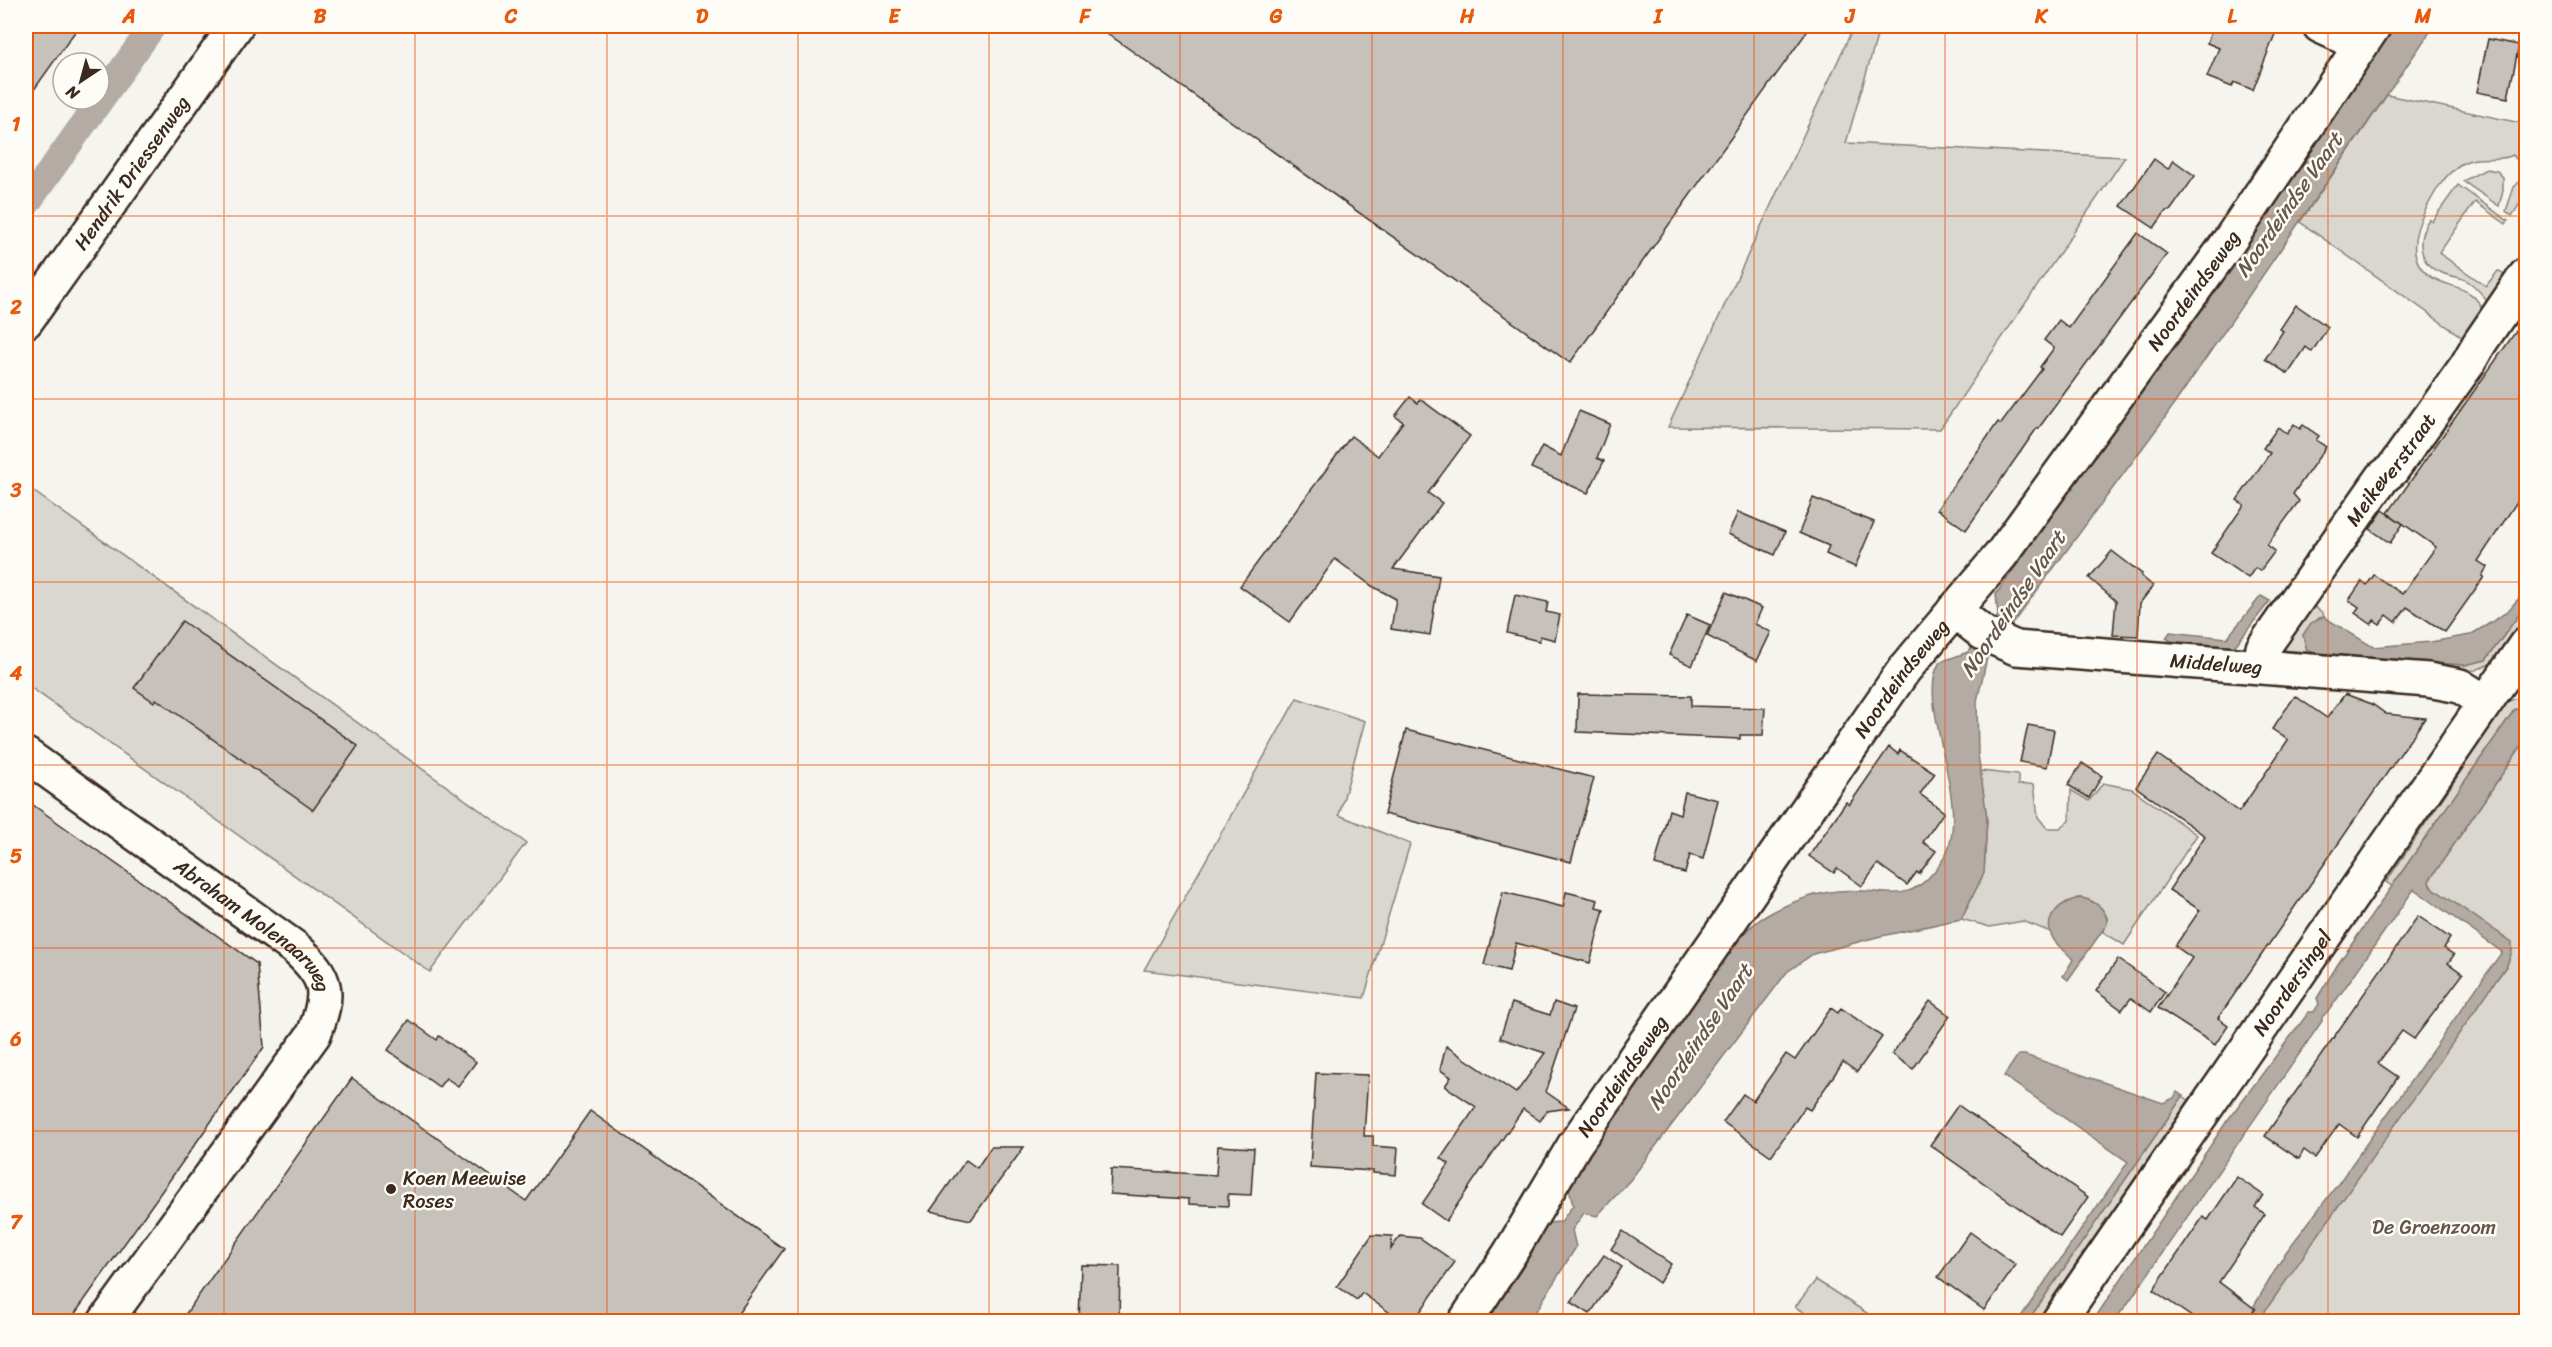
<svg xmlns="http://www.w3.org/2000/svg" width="2552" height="1347" viewBox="0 0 2552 1347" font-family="Sriracha,sans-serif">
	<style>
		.green { fill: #dad6d0; stroke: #8a8077; stroke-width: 1.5 }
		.water { fill: #b4aca4; stroke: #84786e; stroke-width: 1.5 }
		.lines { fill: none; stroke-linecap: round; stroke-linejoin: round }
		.canal { stroke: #b4aca4; stroke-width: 27 }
		.building { fill: #c7c1bb; stroke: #3b2a1e; stroke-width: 1.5 }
		.minor-casing { stroke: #3b2a1e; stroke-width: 38 }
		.minor { stroke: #fdfcf7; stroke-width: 33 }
		.grid { fill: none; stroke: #e8590c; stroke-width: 1.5; stroke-opacity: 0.55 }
		.poi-dot { fill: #3b2a1e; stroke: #fdfcf7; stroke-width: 2 }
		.labels { text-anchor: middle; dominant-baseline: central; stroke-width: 5; stroke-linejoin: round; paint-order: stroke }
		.street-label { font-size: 20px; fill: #3b2a1e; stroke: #fdfcf7 }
		.poi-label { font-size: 20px; fill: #3b2a1e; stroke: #fdfcf7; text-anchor: start }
		.park-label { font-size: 20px; fill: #63554a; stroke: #fdfcf7 }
		.water-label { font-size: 21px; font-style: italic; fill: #65584d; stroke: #fdfcf7 }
		.neatline { fill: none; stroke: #e8590c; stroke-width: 2 }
		.grid-label { font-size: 20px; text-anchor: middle; font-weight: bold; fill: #e8590c }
	</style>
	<rect width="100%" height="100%" fill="#f5f4ee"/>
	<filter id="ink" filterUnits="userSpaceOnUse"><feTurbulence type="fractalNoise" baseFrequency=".0167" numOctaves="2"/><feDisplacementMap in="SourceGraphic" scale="12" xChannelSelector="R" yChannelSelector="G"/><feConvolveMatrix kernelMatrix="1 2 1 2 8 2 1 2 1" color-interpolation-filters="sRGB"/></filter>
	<g filter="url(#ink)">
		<g class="green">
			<polygon points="1854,26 1880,26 1846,143 2125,157 1940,429 1668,427"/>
			<path d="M2387 95 2526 124V172L2513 155C2498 163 2480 153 2461 164 2444 175 2434 193 2425 211 2413 233 2406 264 2435 279 2458 290 2473 286 2485 314L2466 340 2300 222Z"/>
			<polygon points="2486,169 2497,171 2503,177 2503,190 2499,206 2463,181"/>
			<polygon points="2526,176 2526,194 2512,216 2506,211 2514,187"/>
			<path d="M2458 185 2508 221 2506 224 2475 202 2439 253 2486 286 2498 271 2510 279 2490 306C2484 297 2478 288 2469 282 2460 276 2451 277 2442 273 2418 265 2416 238 2429 219L2432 221Z"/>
			<polygon points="26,486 526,843 430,972 26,684"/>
			<polygon points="2526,605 2526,628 2501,659 2476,670 2457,671 2278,657 2313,606 2323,613 2324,617 2319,618 2303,635 2307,650 2319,655 2465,665 2486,660"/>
			<polygon points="1297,698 1365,721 1339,815 1410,844 1364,998 1144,970"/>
			<polygon points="2517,698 2526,698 2526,713 2515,709 2392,886 2386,882 2465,765 2462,755 2506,702"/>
			<polygon points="2526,739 2526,1321 2254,1320 2507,965 2512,951 2430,885 2429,881"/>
			<path d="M1980 771 2018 775V785L2034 784 2038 817 2047 828H2060L2070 820 2071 790 2089 801 2103 783 2132 789 2197 835 2124 945 2103 932 2108 920C2103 906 2091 898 2077 898L2050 925V932L2023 921 1990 927 1961 919 1984 873 1987 818Z"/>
			<polygon points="2183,1096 2189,1100 2049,1303 2050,1321 2027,1322"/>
			<polygon points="1816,1280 1879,1321 1818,1321 1795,1307"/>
		</g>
		<g class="water">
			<path d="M2393 26H2434L2164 419 1987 658 1977 701 1978 754 1987 818 1984 873 1961 919 1877 937 1813 954 1787 972 1631 1179 1597 1216 1584 1213 1572 1230 1576 1247 1530 1321 1486 1322 1527 1261 1547 1223 1561 1222 1573 1205 1568 1185C1608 1127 1650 1069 1690 1010 1713 976 1731 935 1769 914 1789 903 1815 893 1838 891 1885 886 1908 912 1942 861 1977 809 1913 702 1940 662L1968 652 1996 619 1998 615 1996 594 2232 264Z"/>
			<polygon points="2526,590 2526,605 2486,660 2465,665 2319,655 2307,650 2303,635 2311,623 2324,617 2373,647 2431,642 2470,635 2487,625 2507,612"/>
			<polygon points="2261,596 2270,601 2234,647 2171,641 2166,638 2170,632 2227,638"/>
			<polygon points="2515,709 2526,713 2526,739 2429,881 2430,886 2512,942 2512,951 2507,965 2265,1311 2268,1321 2247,1321 2256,1309 2254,1306 2286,1252 2338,1184 2502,952 2414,889 2330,1009 2322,1017 2322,1021 2128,1303 2114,1321 2093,1321 2227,1121 2309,1012 2314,1012 2319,1004 2317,998 2338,964"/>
			<path d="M2082 898C2095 901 2108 910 2107 924L2068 980 2063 976 2073 960C2068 952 2059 948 2054 940 2040 919 2062 899 2082 898Z"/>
			<polygon points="2018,1055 2025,1055 2163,1103 2174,1098 2177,1092 2183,1096 2027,1322 2018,1321 2128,1162 2004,1076"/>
		</g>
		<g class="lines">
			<polyline class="canal" points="26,205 153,26"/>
		</g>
		<g class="building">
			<polygon points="26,26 79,26 26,101"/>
			<polygon points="1097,26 1811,26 1570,363"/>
			<polygon points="2213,26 2253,26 2275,34 2253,90 2234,82 2232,87 2207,77 2219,48 2207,43"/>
			<polygon points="2488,39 2519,45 2508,98 2477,92"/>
			<polygon points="2154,159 2168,169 2173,160 2195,176 2170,211 2166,211 2154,228 2121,206"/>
			<polygon points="2138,233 2167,254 2038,429 2037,428 1966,530 1937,509 1998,422 2001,424 2042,369 2040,367 2054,348 2044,340 2059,320 2069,328"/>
			<polygon points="2296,305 2328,327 2312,352 2306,347 2288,374 2265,359 2283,331 2280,329"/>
			<polygon points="2526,317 2526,488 2478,561 2487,567 2482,576 2484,577 2445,632 2407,607 2396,622 2387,615 2380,624 2374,620 2371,624 2355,613 2359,607 2349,600 2362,581 2367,585 2374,575 2402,594 2436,547 2388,513"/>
			<polygon points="1410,397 1418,403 1420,399 1470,436 1428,493 1442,503 1393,569 1439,576 1430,635 1391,629 1396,599 1372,586 1335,559 1290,622 1240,586 1351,436 1378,456 1403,422 1395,416"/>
			<polygon points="1579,411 1610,424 1597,458 1604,461 1588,493 1531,468 1542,446 1561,456"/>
			<polygon points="2294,424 2300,429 2303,425 2319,436 2316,440 2326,447 2293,494 2299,501 2267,545 2275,551 2260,571 2255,568 2248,578 2211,553 2244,505 2237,500 2270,453 2263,448 2278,427 2287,434"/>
			<polygon points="1813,498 1874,522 1855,567 1826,554 1829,546 1799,533"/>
			<polygon points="2383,510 2403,524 2390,543 2370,529"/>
			<polygon points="1738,512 1785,532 1775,555 1728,534"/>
			<polygon points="2112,551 2142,574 2141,576 2153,586 2140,603 2138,636 2113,635 2116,601 2089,578"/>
			<polygon points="1726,592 1762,608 1755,624 1771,632 1757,661 1707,636"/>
			<polygon points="1515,595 1548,602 1546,612 1560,615 1555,640 1540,636 1539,641 1507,633"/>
			<polygon points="1687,615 1710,625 1692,666 1669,655"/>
			<polygon points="182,621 358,746 313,810 156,699 154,702 134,688"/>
			<polygon points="1578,694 1691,696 1691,706 1765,708 1763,735 1740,735 1740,739 1577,732"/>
			<polygon points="2345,694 2372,704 2386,714 2425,718 2218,1018 2228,1025 2215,1045 2158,1008 2192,958 2175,946 2200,910 2169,890 2205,836 2136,787 2158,755 2239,812 2288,740 2272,729 2295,696 2327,718"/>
			<polygon points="2028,725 2054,730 2047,767 2020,762"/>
			<polygon points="1406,730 1594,778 1571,862 1384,814"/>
			<polygon points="1889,747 1898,754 1900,750 1935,773 1920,794 1944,812 1923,842 1936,851 1919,874 1917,872 1907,885 1878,864 1862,886 1837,868 1834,873 1809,856 1846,802 1849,805"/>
			<polygon points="2082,763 2102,776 2089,798 2068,785"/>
			<polygon points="1685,792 1718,800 1703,859 1690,855 1685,873 1655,865 1669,810 1680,814"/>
			<polygon points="26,800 257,964 264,1047 69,1322 26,1322"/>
			<polygon points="1503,892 1563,907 1566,892 1598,900 1596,907 1604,909 1590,963 1516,943 1509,971 1484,965"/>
			<polygon points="2418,916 2450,938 2444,948 2454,955 2448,963 2463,974 2414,1039 2402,1031 2378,1063 2398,1077 2357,1137 2339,1124 2315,1158 2304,1150 2299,1159 2265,1136"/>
			<polygon points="2118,959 2165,992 2151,1012 2131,998 2122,1010 2096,991"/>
			<polygon points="1930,1001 1950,1016 1913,1069 1892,1054"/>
			<polygon points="1554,1002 1574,1009 1546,1092 1569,1108 1547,1111 1540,1121 1523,1109 1446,1221 1422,1204 1449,1164 1441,1158 1476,1107 1445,1086 1451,1077 1440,1070 1446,1046 1516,1093 1545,1053 1500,1038 1512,1003 1550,1015"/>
			<polygon points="1831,1008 1838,1013 1841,1008 1882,1037 1857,1072 1843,1062 1810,1110 1805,1107 1771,1156 1723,1122 1743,1094 1753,1101 1786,1054 1795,1060"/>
			<polygon points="409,1020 437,1040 439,1036 476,1062 458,1086 446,1078 439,1087 388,1050"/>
			<polygon points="1316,1073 1368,1075 1364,1136 1373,1136 1373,1146 1398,1148 1396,1175 1373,1173 1373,1171 1310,1167"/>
			<polygon points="352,1078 526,1201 590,1111 784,1249 732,1322 180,1322"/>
			<polygon points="1958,1105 2088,1197 2060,1237 1930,1145"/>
			<polygon points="1218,1146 1254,1148 1251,1195 1228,1194 1228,1206 1189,1204 1189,1199 1110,1194 1111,1169 1216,1175"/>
			<polygon points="991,1147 1024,1147 971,1220 930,1211 966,1160 977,1168"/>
			<polygon points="2237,1177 2263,1195 2255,1207 2265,1214 2219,1282 2255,1309 2246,1322 2199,1322 2153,1290 2203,1217 2208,1220"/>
			<polygon points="1623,1231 1671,1264 1659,1283 1611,1249"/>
			<polygon points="1970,1232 2016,1265 1984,1310 1938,1277"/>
			<polygon points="1372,1235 1392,1236 1391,1249 1400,1236 1420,1238 1455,1262 1413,1322 1403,1322 1362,1293 1357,1300 1337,1286"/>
			<polygon points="1604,1255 1622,1267 1590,1314 1571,1302"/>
			<polygon points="1081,1265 1120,1266 1119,1322 1079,1322"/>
		</g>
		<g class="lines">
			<g class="minor-casing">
				<g id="minor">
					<polyline points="2320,26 2342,36 2358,48"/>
					<path id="s1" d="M26 321 236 26"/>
					<path id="s2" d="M1954 610 1983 633 2016 648 2428 680 2460 686 2485 702"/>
					<path id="s3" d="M2260 666 2263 648 2383 477 2392 470 2467 365 2479 344 2526 275"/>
					<path id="s4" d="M26 755 295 948C329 978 330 993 314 1034L105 1322"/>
					<path id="s5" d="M1465 1322 1510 1253 1575 1144 1904 670 2001 555 2223 250 2374 26"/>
					<path id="s6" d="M2058 1322 2526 644"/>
				</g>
			</g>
			<use href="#minor" class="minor"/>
		</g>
	</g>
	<path class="grid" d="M224 26V1322M415 26V1322M607 26V1322M798 26V1322M989 26V1322M1180 26V1322M1372 26V1322M1563 26V1322M1754 26V1322M1945 26V1322M2137 26V1322M2328 26V1322M26 216H2526M26 399H2526M26 582H2526M26 765H2526M26 948H2526M26 1131H2526"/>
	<circle class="poi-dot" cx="391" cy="1189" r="6"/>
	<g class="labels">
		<g class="street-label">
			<text stroke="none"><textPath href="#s1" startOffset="182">Hendrik Driessenweg</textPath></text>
			<text stroke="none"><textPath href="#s5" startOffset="1264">Noordeindseweg</textPath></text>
			<text stroke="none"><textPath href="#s3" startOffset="238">Meikeverstraat</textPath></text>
			<text stroke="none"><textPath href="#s2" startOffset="274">Middelweg</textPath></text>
			<text stroke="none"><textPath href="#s5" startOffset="778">Noordeindseweg</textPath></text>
			<text stroke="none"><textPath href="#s4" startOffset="285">Abraham Molenaarweg</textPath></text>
			<text stroke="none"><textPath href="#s6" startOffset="412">Noordersingel</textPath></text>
			<text stroke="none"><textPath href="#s5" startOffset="292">Noordeindseweg</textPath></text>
		</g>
		<g class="poi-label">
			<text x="403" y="1178">Koen Meewise<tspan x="403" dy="23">Roses</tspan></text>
		</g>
		<g class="park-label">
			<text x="2434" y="1227">De Groenzoom</text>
		</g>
		<g class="water-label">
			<text transform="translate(2289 205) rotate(-55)">Noordeindse Vaart</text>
			<text transform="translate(2013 604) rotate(-56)">Noordeindse Vaart</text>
			<text transform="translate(1700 1037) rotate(-56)">Noordeindse Vaart</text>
		</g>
	</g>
	<rect width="2552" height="1347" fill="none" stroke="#fdfcf7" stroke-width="66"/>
	<g transform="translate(81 81) rotate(216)"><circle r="28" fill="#fdfcf7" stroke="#afa8a0" stroke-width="1.5"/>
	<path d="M0-4.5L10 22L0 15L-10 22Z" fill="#3b2a1e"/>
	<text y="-9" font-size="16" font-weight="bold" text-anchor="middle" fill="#3b2a1e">N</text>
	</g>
	<rect x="33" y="33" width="2486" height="1281" class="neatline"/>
	<g class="grid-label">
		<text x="129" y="23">A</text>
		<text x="320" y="23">B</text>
		<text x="511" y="23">C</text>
		<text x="702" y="23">D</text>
		<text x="894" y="23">E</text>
		<text x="1085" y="23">F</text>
		<text x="1276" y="23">G</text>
		<text x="1467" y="23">H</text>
		<text x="1658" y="23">I</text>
		<text x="1850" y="23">J</text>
		<text x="2041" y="23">K</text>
		<text x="2232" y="23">L</text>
		<text x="2423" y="23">M</text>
		<text x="16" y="131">1</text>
		<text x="16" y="314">2</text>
		<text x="16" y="497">3</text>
		<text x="16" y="680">4</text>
		<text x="16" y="863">5</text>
		<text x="16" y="1046">6</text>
		<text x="16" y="1229">7</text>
	</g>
</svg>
